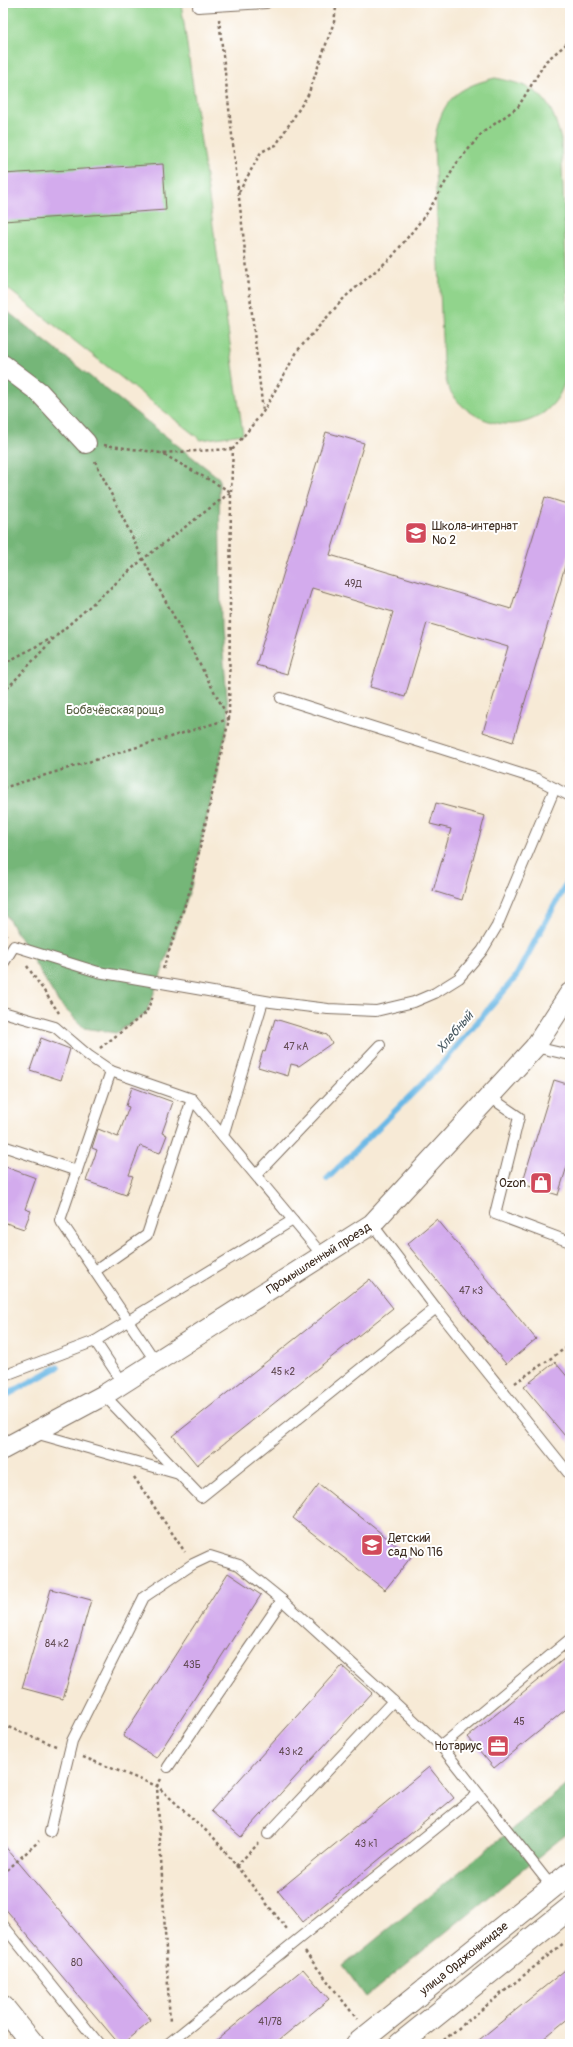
<svg xmlns="http://www.w3.org/2000/svg" width="573" height="2047" viewBox="0 0 573 2047" font-family="Pangolin,sans-serif">
	<style>
		.green { fill: #91d48c; stroke: #667f55 }
		.forest { fill: #74b678; stroke: #58704b }
		.lines { fill: none; stroke-linecap: round; stroke-linejoin: round }
		.stream { stroke: #6bb8e5; stroke-width: 6 }
		.building { fill: #d3abed }
		.lane-casing { stroke: #7d6d5e; stroke-width: 12 }
		.street-casing { stroke: #7d6d5e; stroke-width: 22 }
		.secondary-casing { stroke: #7d6d5e; stroke-width: 24 }
		.primary-casing { stroke: #7d6d5e; stroke-width: 24 }
		.path { stroke: #7d6d5e; stroke-width: 2.5; stroke-dasharray: 3 3; stroke-linecap: butt }
		.lane { stroke: #fff; stroke-width: 10 }
		.street { stroke: #fff; stroke-width: 20 }
		.secondary { stroke: #fff; stroke-width: 22 }
		.primary { stroke: #fff; stroke-width: 22 }
		.labels { text-anchor: middle; dominant-baseline: central; stroke-width: 4; stroke-linejoin: round; paint-order: stroke }
		.number-label { font-size: 10px; fill: #614a52 }
		.poi-label { font-size: 12px; fill: #3b2a1e; stroke: #fff; text-anchor: start }
		.park-label { font-size: 12px; fill: #555d3f; stroke: #fff }
		.street-label { font-size: 12px; fill: #3b2a1e; stroke: #fff }
		.water-label { font-size: 13px; font-style: italic; fill: #4c5c64; stroke: #fff }
	</style>
	<rect width="100%" height="100%" fill="#fff"/>
	<filter id="ink" filterUnits="userSpaceOnUse"><feTurbulence type="fractalNoise" baseFrequency=".025" numOctaves="2"/><feDisplacementMap in="SourceGraphic" scale="8" xChannelSelector="R" yChannelSelector="G"/><feConvolveMatrix kernelMatrix="1 2 1 2 8 2 1 2 1" color-interpolation-filters="sRGB"/></filter>
	<filter id="wash" filterUnits="userSpaceOnUse"><feTurbulence type="fractalNoise" baseFrequency=".012" numOctaves="4" result="noise"/><feDisplacementMap in="SourceGraphic" scale="16" xChannelSelector="R" yChannelSelector="G"/><feGaussianBlur stdDeviation="0.9" result="paint"/><feColorMatrix in="noise" values="0 0 0 0 0 0 0 0 0 0 0 0 0 0 0 0 0 1.4 0 .05"/><feComposite in="paint" operator="in"/></filter>
	<g filter="url(#wash)">
		<rect width="100%" height="100%" fill="#f7ead6"/>
		<g class="green">
			<polygon points="3,3 181,3 243,434 201,440 3,285"/>
			<path d="M495 78C538 86 551 97 561 140L570 359C567 375 564 391 553 404 523 438 470 426 449 389 445 381 445 370 443 362L434 143C441 101 454 88 495 78Z"/>
		</g>
		<g class="forest">
			<polygon points="3,308 219,478 221,630 229,719 191,887 158,983 146,1013 116,1033 84,1028 59,1003 3,910"/>
			<polygon points="570,1782 570,1831 366,1997 343,1966"/>
		</g>
		<g class="lines">
			<g class="stream">
				<polyline points="327,1179 441,1065 515,978 570,877"/>
				<polyline points="3,1397 58,1367"/>
			</g>
		</g>
		<g id="blocks">
			<g class="building">
				<polygon points="163,164 166,210 3,221 3,174"/>
				<polygon points="326,432 364,443 330,555 511,609 545,497 570,505 570,549 513,742 483,732 508,647 427,623 405,697 370,687 393,612 312,588 287,674 256,665"/>
				<polygon points="436,803 485,816 462,900 433,891 451,829 430,824"/>
				<polygon points="275,1019 327,1035 332,1043 299,1066 291,1064 288,1076 258,1067 263,1051 265,1052"/>
				<polygon points="41,1038 70,1049 61,1080 30,1070"/>
				<polygon points="554,1080 570,1085 570,1157 558,1195 522,1184"/>
				<polygon points="132,1087 173,1102 162,1133 167,1135 160,1153 140,1146 129,1175 133,1176 126,1195 86,1181 97,1150 92,1148 98,1129 118,1137 129,1107 126,1106"/>
				<polygon points="3,1166 36,1178 25,1209 31,1211 24,1229 3,1222"/>
				<polygon points="437,1219 536,1339 506,1364 407,1244"/>
				<polygon points="370,1279 393,1308 197,1465 173,1436"/>
				<polygon points="555,1362 570,1380 570,1442 524,1387"/>
				<polygon points="319,1484 411,1557 385,1590 293,1518"/>
				<polygon points="228,1573 261,1595 156,1758 123,1736"/>
				<polygon points="51,1589 91,1600 63,1699 22,1688"/>
				<polygon points="570,1654 570,1706 494,1768 468,1737"/>
				<polygon points="342,1666 372,1693 241,1837 211,1811"/>
				<polygon points="429,1767 454,1798 303,1922 278,1891"/>
				<polygon points="3,1844 151,2020 122,2044 119,2044 3,1906"/>
				<polygon points="570,1966 570,2017 537,2044 474,2044"/>
				<polygon points="303,1969 329,1999 274,2044 212,2044"/>
			</g>
		</g>
	</g>
	<g filter="url(#ink)">
		<use href="#blocks" fill-opacity="0" stroke="#7d6d5e" stroke-width="1"/>
		<g class="lines">
			<g class="lane-casing">
				<g id="lane">
					<polyline points="198,7 266,3"/>
					<polyline points="281,698 537,779 570,796"/>
					<polyline points="3,964 14,946 98,972 271,1002 328,1009 376,1011 414,1002 435,993 459,978 482,951 497,926 555,788"/>
					<polyline points="3,1012 55,1027 89,1056 111,1071"/>
					<polyline points="535,1047 570,1055"/>
					<polyline points="490,1097 519,1117 495,1214 570,1242"/>
					<polyline points="223,1136 263,1001"/>
					<polyline points="3,1146 77,1171"/>
					<polyline points="256,1175 380,1045"/>
					<polyline points="372,1224 436,1308 570,1475"/>
					<polyline points="95,1271 147,1235 192,1099"/>
					<polyline points="95,1341 123,1383"/>
					<polyline points="156,1362 60,1220 111,1071 192,1099 323,1256"/>
					<polyline points="3,1376 95,1341 293,1220"/>
					<polyline points="104,1395 201,1497 436,1308"/>
					<polyline points="35,1433 179,1474"/>
					<polyline points="441,1746 570,1639"/>
					<polyline points="168,1767 282,1600"/>
					<polyline points="50,1832 72,1741 144,1597 193,1564 210,1556 239,1565 282,1600 393,1701 441,1746 552,1887"/>
					<polyline points="268,1834 393,1701"/>
					<polyline points="3,1925 99,2044"/>
					<polyline points="168,2044 477,1795"/>
				</g>
			</g>
			<g class="street-casing">
				<g id="street">
					<polyline points="3,365 39,392 86,443"/>
					<path id="s1" d="M3 1449 104 1395 372 1224 535 1047 570 993"/>
				</g>
			</g>
			<g class="secondary-casing">
				<polyline id="secondary" points="3,2007 33,2044"/>
			</g>
			<g class="primary-casing">
				<g id="primary">
					<path id="s2" d="M357 2044 570 1873"/>
					<polyline points="400,2044 570,1908"/>
				</g>
			</g>
			<g class="path">
				<polyline points="219,19 263,412"/>
				<polyline points="239,192 261,152 276,145 308,95 334,22 336,8 340,3"/>
				<polyline points="104,445 161,453 233,449"/>
				<polyline points="95,461 143,559 229,719"/>
				<polyline points="3,664 52,638"/>
				<polyline points="3,693 55,637 143,559 231,492 161,453"/>
				<polyline points="3,788 229,719"/>
				<polyline points="3,930 7,935"/>
				<polyline points="27,966 59,1013"/>
				<polyline points="163,969 191,887 229,719 231,492 233,449 263,412 298,350 345,297 392,257 427,213 457,163 482,133 518,107 546,61 570,41"/>
				<polyline points="100,1048 146,1013 153,996"/>
				<polyline points="515,1383 570,1345"/>
				<polyline points="134,1477 185,1552"/>
				<polyline points="3,1725 56,1746"/>
				<polyline points="83,1757 157,1786 214,1838 287,1929"/>
				<polyline points="161,1779 157,1786 170,2023"/>
				<polyline points="236,1866 259,1843"/>
				<polyline points="3,1874 39,1841"/>
				<polyline points="305,1952 357,2019"/>
				<polyline points="439,2044 570,1938"/>
			</g>
			<use href="#lane" class="lane"/>
			<use href="#street" class="street"/>
			<use href="#secondary" class="secondary"/>
			<use href="#primary" class="primary"/>
		</g>
	</g>
	<defs>
		<g id="school-square" transform="scale(1.15)"><rect x="-9" y="-9" width="18" height="18" rx="4" fill="#d1495b" stroke="#fff"/><path d="M0-5L7-2L0 1L-7-2ZM-4 1L0 2.5L4 1V4Q0 6-4 4Z" fill="#fff"/></g>
		<g id="shop-square" transform="scale(1.15)"><rect x="-9" y="-9" width="18" height="18" rx="4" fill="#d1495b" stroke="#fff"/><path d="M-5-2.5h2.3a2.7 3.5 0 0 1 5.4 0H5L5.5 6h-11ZM-1.5-2.5h3a1.5 2.3 0 0 0-3 0Z" fill="#fff"/></g>
		<g id="office-square" transform="scale(1.15)"><rect x="-9" y="-9" width="18" height="18" rx="4" fill="#d1495b" stroke="#fff"/><path d="M-6-3h4V-5.5h4V-3h4V5H-6ZM-1-4.5V-3h2v-1.5ZM-6 0V1H6V0Z" fill="#fff"/></g>
	</defs>
	<g fill-rule="evenodd">
		<use href="#school-square" x="416" y="533"/>
		<use href="#shop-square" x="541" y="1183"/>
		<use href="#school-square" x="372" y="1545"/>
		<use href="#office-square" x="498" y="1746"/>
	</g>
	<g class="labels">
		<g class="number-label">
			<text x="353" y="584">49Д</text>
			<text x="296" y="1047">47 кА</text>
			<text x="471" y="1291">47 к3</text>
			<text x="283" y="1372">45 к2</text>
			<text x="57" y="1644">84 к2</text>
			<text x="192" y="1665">43Б</text>
			<text x="519" y="1722">45</text>
			<text x="291" y="1752">43 к2</text>
			<text x="366" y="1844">43 к1</text>
			<text x="77" y="1963">80</text>
			<text x="270" y="2022">41/78</text>
		</g>
		<g class="poi-label">
			<text x="432" y="526">Школа-интернат<tspan x="432" dy="14">№ 2</tspan></text>
			<text x="526" y="1183" text-anchor="end">Ozon</text>
			<text x="388" y="1538">Детский<tspan x="388" dy="14">сад № 116</tspan></text>
			<text x="482" y="1746" text-anchor="end">Нотариус</text>
		</g>
		<g class="park-label">
			<text x="115" y="710">Бобачёвская роща</text>
		</g>
		<g class="street-label">
			<text stroke="none"><textPath href="#s1" startOffset="369">Промышленный проезд</textPath></text>
			<text stroke="none"><textPath href="#s2" startOffset="137">улица Орджоникидзе</textPath></text>
		</g>
		<g class="water-label">
			<text transform="translate(455 1032) rotate(-50)">Хлебный</text>
		</g>
	</g>
	<rect width="573" height="2047" fill="none" stroke="#fff" stroke-width="16"/>
</svg>
